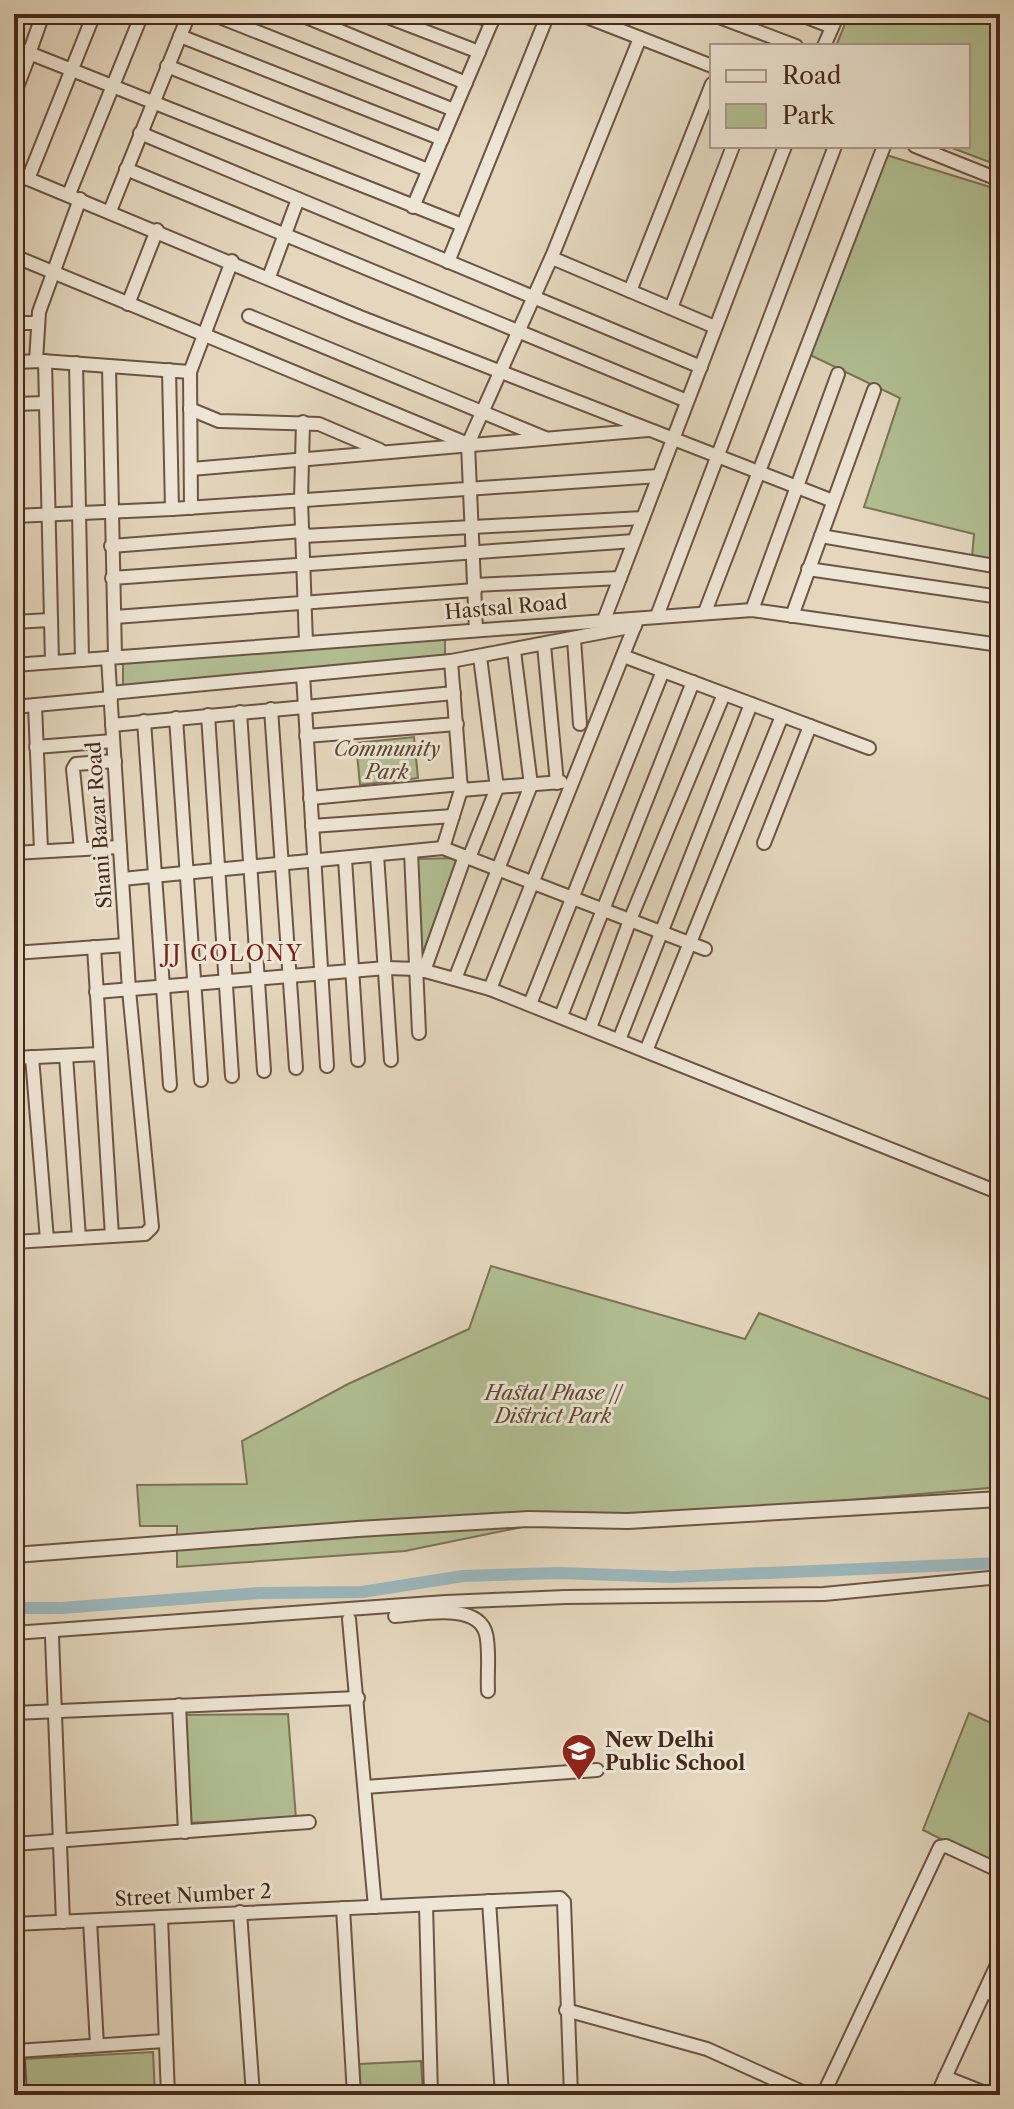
<svg xmlns="http://www.w3.org/2000/svg" width="1014" height="2109" viewBox="0 0 1014 2109" font-family="'Libre Caslon Text',serif">
	<style>
		.green { fill: #b1bf93; stroke: #7b7456; stroke-width: 2 }
		.lines { fill: none; stroke-linecap: round; stroke-linejoin: round }
		.canal { stroke: #9bb7bd; stroke-width: 12 }
		.minor-casing { stroke: #6d5443; stroke-width: 16 }
		.tertiary-casing { stroke: #6d5443; stroke-width: 18 }
		.minor { stroke: #ede5d5; stroke-width: 12 }
		.tertiary { stroke: #ede5d5; stroke-width: 14 }
		.labels { text-anchor: middle; dominant-baseline: central; stroke-width: 6; stroke-linejoin: round; paint-order: stroke }
		.street-label { font-size: 20px; fill: #45291a; stroke: #ede5d5 }
		.park-label { font-size: 20px; font-style: italic; fill: #5b4732; stroke: #ede5d5 }
		.poi-label { font-size: 20px; font-weight: bold; fill: #45291a; stroke: #ede5d5; text-anchor: start }
		.neighbourhood-label { font-size: 22px; letter-spacing: 2px; fill: #7a1f14; stroke: #ede5d5 }
	</style>
	<rect width="100%" height="100%" fill="#e4d7be"/>
	<filter id="stains"><feTurbulence type="fractalNoise" baseFrequency=".0025" numOctaves="4"/><feColorMatrix values="0 0 0 0 .2 0 0 0 0 .09 0 0 0 0 .02 0 0 0 .5 -.17"/></filter>
	<radialGradient id="worn" r=".72"><stop offset=".6" stop-color="#630" stop-opacity="0"/><stop offset="1" stop-color="#630" stop-opacity=".3"/></radialGradient>
	<g class="green">
		<polygon points="849,14 1000,14 1000,166 947,146 968,146 968,46 836,46"/>
		<polygon points="883,154 1000,190 1000,561 972,557 974,534 864,507 900,398 808,354"/>
		<polygon points="445,639 445,662 123,687 123,662"/>
		<polygon points="414,737 418,778 360,785 356,743"/>
		<polygon points="458,858 422,955 414,859"/>
		<polygon points="491,1266 745,1339 759,1313 1000,1403 1000,1487 677,1515 586,1514 405,1551 177,1567 177,1526 140,1526 137,1485 247,1484 242,1441 348,1384 469,1329"/>
		<polygon points="969,1713 1000,1727 1000,1869 923,1830"/>
		<polygon points="288,1714 296,1819 182,1823 181,1715"/>
		<polygon points="153,2052 155,2095 25,2095 23,2059"/>
		<polygon points="421,2061 423,2095 361,2095 359,2064"/>
	</g>
	<g class="lines">
		<polyline class="canal" points="14,1608 61,1608 260,1593 362,1592 463,1576 560,1573 672,1577 1000,1563"/>
		<g class="minor-casing">
			<g id="minor">
				<polyline points="212,14 454,110"/>
				<polyline points="299,14 466,83"/>
				<polyline points="380,14 479,52"/>
				<polyline points="473,14 492,22"/>
				<polyline points="579,14 712,66"/>
				<polyline points="711,14 796,46"/>
				<polyline points="799,14 832,27"/>
				<polyline points="180,36 442,139"/>
				<polyline points="824,46 838,14"/>
				<polyline points="14,47 462,225"/>
				<polyline points="31,48 43,14"/>
				<polyline points="167,66 428,170"/>
				<polyline points="14,95 30,53"/>
				<polyline points="140,133 701,367"/>
				<polyline points="915,146 1000,180"/>
				<polyline points="126,169 687,401"/>
				<polyline points="14,173 360,317 833,501"/>
				<polyline points="28,179 94,14"/>
				<polyline points="69,194 142,14"/>
				<polyline points="413,207 495,14"/>
				<polyline points="110,211 189,14"/>
				<polyline points="14,256 468,444"/>
				<polyline points="552,258 715,327"/>
				<polyline points="448,262 548,14"/>
				<polyline points="269,277 298,199"/>
				<polyline points="630,291 712,84"/>
				<polyline points="128,304 157,230"/>
				<polyline points="671,308 733,146"/>
				<polyline points="249,316 545,438"/>
				<polyline points="14,323 36,323"/>
				<polyline points="36,361 39,312 80,199"/>
				<polyline points="45,361 52,662"/>
				<polyline points="14,362 42,361 190,372"/>
				<polyline points="76,363 82,660"/>
				<polyline points="109,366 115,657"/>
				<polyline points="169,370 172,509"/>
				<polyline points="14,404 46,403"/>
				<polyline points="190,409 219,421 319,424 380,450"/>
				<polyline points="303,422 301,500 306,643"/>
				<polyline points="191,469 648,430"/>
				<polyline points="191,508 190,372 232,261"/>
				<polyline points="14,516 172,509 659,476"/>
				<polyline points="303,536 643,518"/>
				<polyline points="821,536 1000,567"/>
				<polyline points="111,546 303,531"/>
				<polyline points="808,569 1000,597"/>
				<polyline points="112,578 634,541"/>
				<polyline points="475,585 620,578"/>
				<polyline points="752,610 838,374"/>
				<polyline points="705,612 884,146"/>
				<polyline points="657,616 835,146"/>
				<polyline points="792,616 874,390"/>
				<polyline points="115,617 475,590"/>
				<polyline points="604,620 785,146"/>
				<polyline points="14,622 50,620"/>
				<polyline points="476,630 468,444 553,254 640,38"/>
				<polyline points="574,639 580,724"/>
				<polyline points="544,645 557,783"/>
				<polyline points="623,656 869,748"/>
				<polyline points="14,665 752,610 1000,645"/>
				<polyline points="303,675 327,1066"/>
				<polyline points="110,693 451,661 635,626"/>
				<polyline points="35,705 41,850"/>
				<polyline points="14,707 111,698"/>
				<polyline points="271,709 296,1068"/>
				<polyline points="240,712 264,1071"/>
				<polyline points="208,715 232,1076"/>
				<polyline points="176,718 201,1080"/>
				<polyline points="144,721 170,1085"/>
				<polyline points="112,725 454,693"/>
				<polyline points="306,736 457,724"/>
				<polyline points="36,747 113,741"/>
				<polyline points="461,790 561,782"/>
				<polyline points="310,798 461,784"/>
				<polyline points="14,817 16,853"/>
				<polyline points="312,826 453,816"/>
				<polyline points="764,843 810,726"/>
				<polyline points="443,848 461,790 451,661"/>
				<polyline points="81,849 73,769 76,764 115,761"/>
				<polyline points="411,852 419,1033"/>
				<polyline points="14,853 120,847"/>
				<polyline points="377,855 391,1060"/>
				<polyline points="469,858 497,788 480,657"/>
				<polyline points="345,859 358,1060"/>
				<polyline points="122,879 443,848 705,949"/>
				<polyline points="94,947 112,1236"/>
				<polyline points="14,953 126,945"/>
				<polyline points="424,971 465,856"/>
				<polyline points="455,979 531,785 514,651"/>
				<polyline points="490,989 637,620"/>
				<polyline points="96,992 386,968 418,969 490,989 1000,1193"/>
				<polyline points="530,1004 663,671"/>
				<polyline points="561,1016 693,682"/>
				<polyline points="590,1028 630,920 724,694"/>
				<polyline points="619,1040 751,704"/>
				<polyline points="646,1051 782,716"/>
				<polyline points="66,1056 79,1238"/>
				<polyline points="32,1057 47,1240"/>
				<polyline points="14,1058 100,1054"/>
				<polyline points="14,1242 145,1234 152,1227 129,990 108,658"/>
				<path d="M395 1616C418 1615 478 1601 486 1634 490 1651 487 1673 488 1691"/>
				<polyline points="349,1619 375,1907"/>
				<polyline points="14,1633 446,1602 565,1597 824,1594 1000,1577"/>
				<polyline points="52,1637 63,1922"/>
				<polyline points="179,1705 185,1832"/>
				<polyline points="14,1713 358,1698"/>
				<polyline points="365,1787 597,1770"/>
				<polyline points="14,1844 309,1822"/>
				<polyline points="489,1901 502,2095"/>
				<polyline points="426,1905 431,2095"/>
				<polyline points="343,1908 354,2095"/>
				<polyline points="240,1912 253,2095"/>
				<polyline points="161,1917 168,2095"/>
				<polyline points="90,1921 97,2045"/>
				<polyline points="14,1924 560,1898 564,1902 571,2095"/>
				<polyline points="14,1990 20,2095"/>
				<polyline points="985,1991 1000,1998"/>
				<polyline points="566,2010 707,2049 809,2095"/>
				<polyline points="17,2051 164,2041"/>
				<polyline points="945,2077 990,2095"/>
				<polyline points="823,2095 940,1847 946,1846 1000,1871"/>
				<polyline points="937,2095 1000,1958"/>
			</g>
		</g>
		<g class="tertiary-casing">
			<polyline id="tertiary" points="14,1555 358,1529 528,1519 628,1521 1000,1499"/>
		</g>
		<use href="#minor" class="minor"/>
		<use href="#tertiary" class="tertiary"/>
	</g>
	<defs>
		<g id="school-pin" transform="scale(1.8)"><path d="M0 17L-7.5 6A9.5 9.5 0 1 1 7.5 6Z" fill="#8f2418" stroke="#ede5d5"/><path d="M0-5L7-2L0 1L-7-2ZM-4 1L0 2.5L4 1V4Q0 6-4 4Z" fill="#fff"/></g>
	</defs>
	<g fill-rule="evenodd">
		<use href="#school-pin" x="579" y="1751"/>
	</g>
	<g class="labels">
		<g class="street-label">
			<text transform="translate(506 607) rotate(-5)">Hastsal Road</text>
			<text transform="translate(99 825) rotate(-94)">Shani Bazar Road</text>
			<text transform="translate(193 1895) rotate(-3)">Street Number 2</text>
		</g>
		<g class="park-label">
			<text x="387" y="749">Community<tspan x="387" dy="23">Park</tspan></text>
			<text x="553" y="1393">Hastal Phase ||<tspan x="553" dy="23">District Park</tspan></text>
		</g>
		<g class="poi-label">
			<text x="605" y="1740">New Delhi<tspan x="605" dy="23">Public School</tspan></text>
		</g>
		<g class="neighbourhood-label">
			<text x="233" y="953">JJ COLONY</text>
		</g>
	</g>
	<rect width="1014" height="2109" fill="none" stroke="#e4d7be" stroke-width="48"/>
	<rect x="16" y="16" width="982" height="2077" fill="none" stroke="#45291a" stroke-width="4"/>
	<rect x="24" y="24" width="966" height="2061" fill="none" stroke="#45291a" stroke-width="2"/>
	<rect x="710" y="44" width="260" height="104" fill="#ede5d5" stroke="#aa9a8a" stroke-width="2"/>
	<rect x="726" y="70" width="40" height="12" fill="#ede5d5" stroke="#aa9a8a" stroke-width="2"/>
	<text x="782" y="84" font-size="24" fill="#45291a">Road</text>
	<rect x="726" y="104" width="40" height="24" fill="#b1bf93" stroke="#aa9a8a" stroke-width="2"/>
	<text x="782" y="124" font-size="24" fill="#45291a">Park</text>
	<rect width="100%" height="100%" filter="url(#stains)"/>
	<rect width="100%" height="100%" fill="url(#worn)"/>
</svg>
